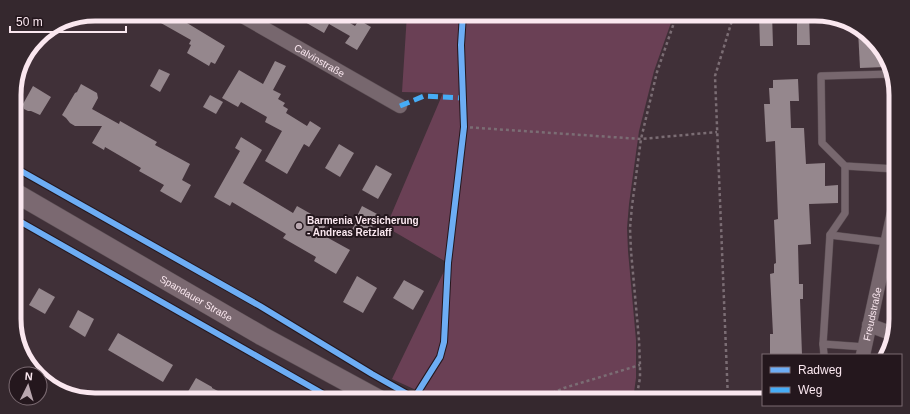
<svg xmlns="http://www.w3.org/2000/svg" width="910" height="414" viewBox="0 0 910 414" font-family="Helvetica,sans-serif">
	<style>
		.green { fill: #6a4055 }
		.building { fill: #95878d }
		.lines { fill: none; stroke-linecap: round; stroke-linejoin: round }
		.service-casing { stroke: #5c4f55; stroke-width: 8 }
		.minor-casing { stroke: #5c4f55; stroke-width: 15 }
		.secondary-casing { stroke: #5c4f55; stroke-width: 20 }
		.path { stroke: #7b6d74; stroke-width: 2.5; stroke-dasharray: 3 3; stroke-linecap: butt }
		.service { stroke: #77676e; stroke-width: 7 }
		.minor { stroke: #77676e; stroke-width: 14 }
		.secondary { stroke: #7b6971; stroke-width: 19 }
		.quiet { stroke: #46acf6; stroke-width: 5; stroke-dasharray: 10 5; stroke-linecap: butt }
		.cycleway-casing { stroke: #24171d; stroke-width: 8 }
		.cycleway { stroke: #6dadf4; stroke-width: 6 }
		.poi-dot { fill: #b9a7af; stroke: #24171d; stroke-width: 1.5 }
		.labels { text-anchor: middle; dominant-baseline: central; stroke-width: 4; stroke-linejoin: round; paint-order: stroke }
		.street-label { font-size: 10px; fill: #fae7ef; stroke: #24171d }
		.poi-label { font-size: 10px; font-weight: bold; fill: #fae7ef; stroke: #24171d; text-anchor: start }
		.rim { fill: none; stroke: #fae7ef; stroke-width: 5 }
	</style>
	<rect width="100%" height="100%" fill="#403038"/>
	<polygon class="green" points="407,14 674,14 654,71 639,131 629,204 627,228 628,251 636,340 636,378 633,400 432,400 416,390 392,379 448,263 386,227 443,93 402,92"/>
	<g class="building">
		<polygon points="145,14 183,14 190,18 187,23 225,46 215,64 211,62 209,66 187,53 191,45 189,44 191,40"/>
		<polygon points="291,14 335,14 355,26 359,20 371,27 357,50 345,43 350,36 329,24 324,33"/>
		<polygon points="759,14 772,14 773,46 760,46"/>
		<polygon points="797,14 809,14 810,45 797,45"/>
		<polygon points="858,30 879,46 885,60 885,67 860,68"/>
		<polygon points="275,61 286,66 273,90 281,94 278,99 285,103 283,106 288,109 286,113 307,126 310,121 321,128 309,147 304,144 287,174 265,161 282,131 265,122 267,117 241,102 238,107 222,98 239,70 263,84"/>
		<polygon points="159,69 170,74 160,92 150,86"/>
		<polygon points="798,79 799,101 790,101 791,128 804,128 806,164 825,163 825,186 838,185 838,203 809,204 811,244 798,245 799,284 803,284 803,299 800,299 802,355 770,355 770,334 773,334 770,274 774,273 774,264 776,263 774,220 778,219 775,141 766,142 764,104 770,104 769,88 773,88 773,80"/>
		<polygon points="81,84 97,93 98,98 92,109 119,124 120,121 157,142 155,145 190,164 182,180 191,185 181,203 160,191 164,185 139,171 141,168 105,147 104,150 92,143 102,126 75,126 70,123 66,118 62,115 75,93 77,92"/>
		<polygon points="33,86 51,97 40,115 31,111 28,111 24,109 23,104"/>
		<polygon points="210,95 223,102 216,114 203,107"/>
		<polygon points="241,137 262,150 243,183 293,213 297,206 327,223 321,234 350,250 336,274 314,261 316,257 283,238 286,234 232,202 230,206 214,197 240,151 235,148"/>
		<polygon points="339,144 354,153 340,177 325,168"/>
		<polygon points="376,165 392,174 378,199 362,190"/>
		<polygon points="362,206 379,215 366,238 352,229 358,220 356,218"/>
		<polygon points="357,276 377,288 363,313 343,302"/>
		<polygon points="404,280 424,291 413,310 393,298"/>
		<polygon points="39,288 55,297 45,314 29,305"/>
		<polygon points="78,310 94,319 85,337 69,327"/>
		<polygon points="118,333 173,365 163,382 108,350"/>
		<polygon points="196,378 212,387 212,388 236,400 195,400 186,395"/>
	</g>
	<g class="lines">
		<g class="service-casing">
			<g id="service">
				<polyline points="891,74 821,76 822,143 845,166 896,169"/>
				<polyline points="830,235 887,242"/>
				<polyline points="823,344 830,235 845,213 845,166"/>
				<polyline points="824,355 823,344 865,347"/>
			</g>
		</g>
		<g class="minor-casing">
			<g id="minor">
				<path id="s1" d="M239 14 400 106"/>
				<polyline points="869,325 893,334"/>
				<path id="s2" d="M863 355 896 203"/>
			</g>
		</g>
		<g class="secondary-casing">
			<g id="secondary">
				<path id="s3" d="M14 192 262 336 380 400"/>
			</g>
		</g>
		<g class="path">
			<polyline points="464,127 641,139 717,132"/>
			<polyline points="536,400 564,388 640,365"/>
			<polyline points="636,400 640,378 640,365 639,340 631,251 630,228 632,206 641,139 657,72 677,14"/>
			<polyline points="728,400 715,76 734,14"/>
		</g>
		<use href="#service" class="service"/>
		<use href="#minor" class="minor"/>
		<use href="#secondary" class="secondary"/>
		<polyline class="quiet" points="400,106 424,96 463,98"/>
		<g class="cycleway-casing">
			<g id="cycleway">
				<polyline points="14,167 260,306 372,374 418,400"/>
				<polyline points="14,218 334,400"/>
				<polyline points="413,400 440,357 444,342 448,263 464,127 461,45 463,14"/>
			</g>
		</g>
		<use href="#cycleway" class="cycleway"/>
	</g>
	<circle class="poi-dot" cx="299" cy="226" r="4"/>
	<g class="labels">
		<g class="street-label">
			<text stroke="none"><textPath href="#s1" startOffset="93">Calvinstraße</textPath></text>
			<text stroke="none"><textPath href="#s3" startOffset="211">Spandauer Straße</textPath></text>
			<text stroke="none"><textPath href="#s2" startOffset="42">Freudstraße</textPath></text>
		</g>
		<g class="poi-label">
			<text x="307" y="220">Barmenia Versicherung<tspan x="307" dy="12">- Andreas Retzlaff</tspan></text>
		</g>
	</g>
	<path d="M0 0H910V414H0ZM95 21H815A74 74 0 0 1 889 95V319A74 74 0 0 1 815 393H95A74 74 0 0 1 21 319V95A74 74 0 0 1 95 21Z" fill="#35282e" fill-rule="evenodd"/>
	<path class="rim" d="M95 21H815A74 74 0 0 1 889 95V319A74 74 0 0 1 815 393H95A74 74 0 0 1 21 319V95A74 74 0 0 1 95 21Z"/>
	<rect x="762" y="354" width="140" height="52" fill="#24171d" stroke="#7a6a71"/>
	<rect x="770" y="367" width="20" height="6" fill="#6dadf4" stroke="#7a6a71"/>
	<text x="798" y="374" font-size="12" fill="#fae7ef">Radweg</text>
	<rect x="770" y="387" width="20" height="6" fill="#46acf6" stroke="#7a6a71"/>
	<text x="798" y="394" font-size="12" fill="#fae7ef">Weg</text>
	<g transform="translate(28 386) rotate(5)"><circle r="19" fill="#24171d" stroke="#7a6a71"/>
	<path d="M0-3L7 15L0 10L-7 15Z" fill="#b9a7af"/>
	<text y="-6" font-size="11" font-weight="bold" text-anchor="middle" fill="#fae7ef">N</text>
	</g>
	<path d="M10 26v6h116v-6" fill="none" stroke="#fae7ef" stroke-width="2"/>
	<text x="16" y="26" font-size="12" fill="#fae7ef" stroke="#24171d" stroke-width="3" paint-order="stroke">50 m</text>
</svg>
